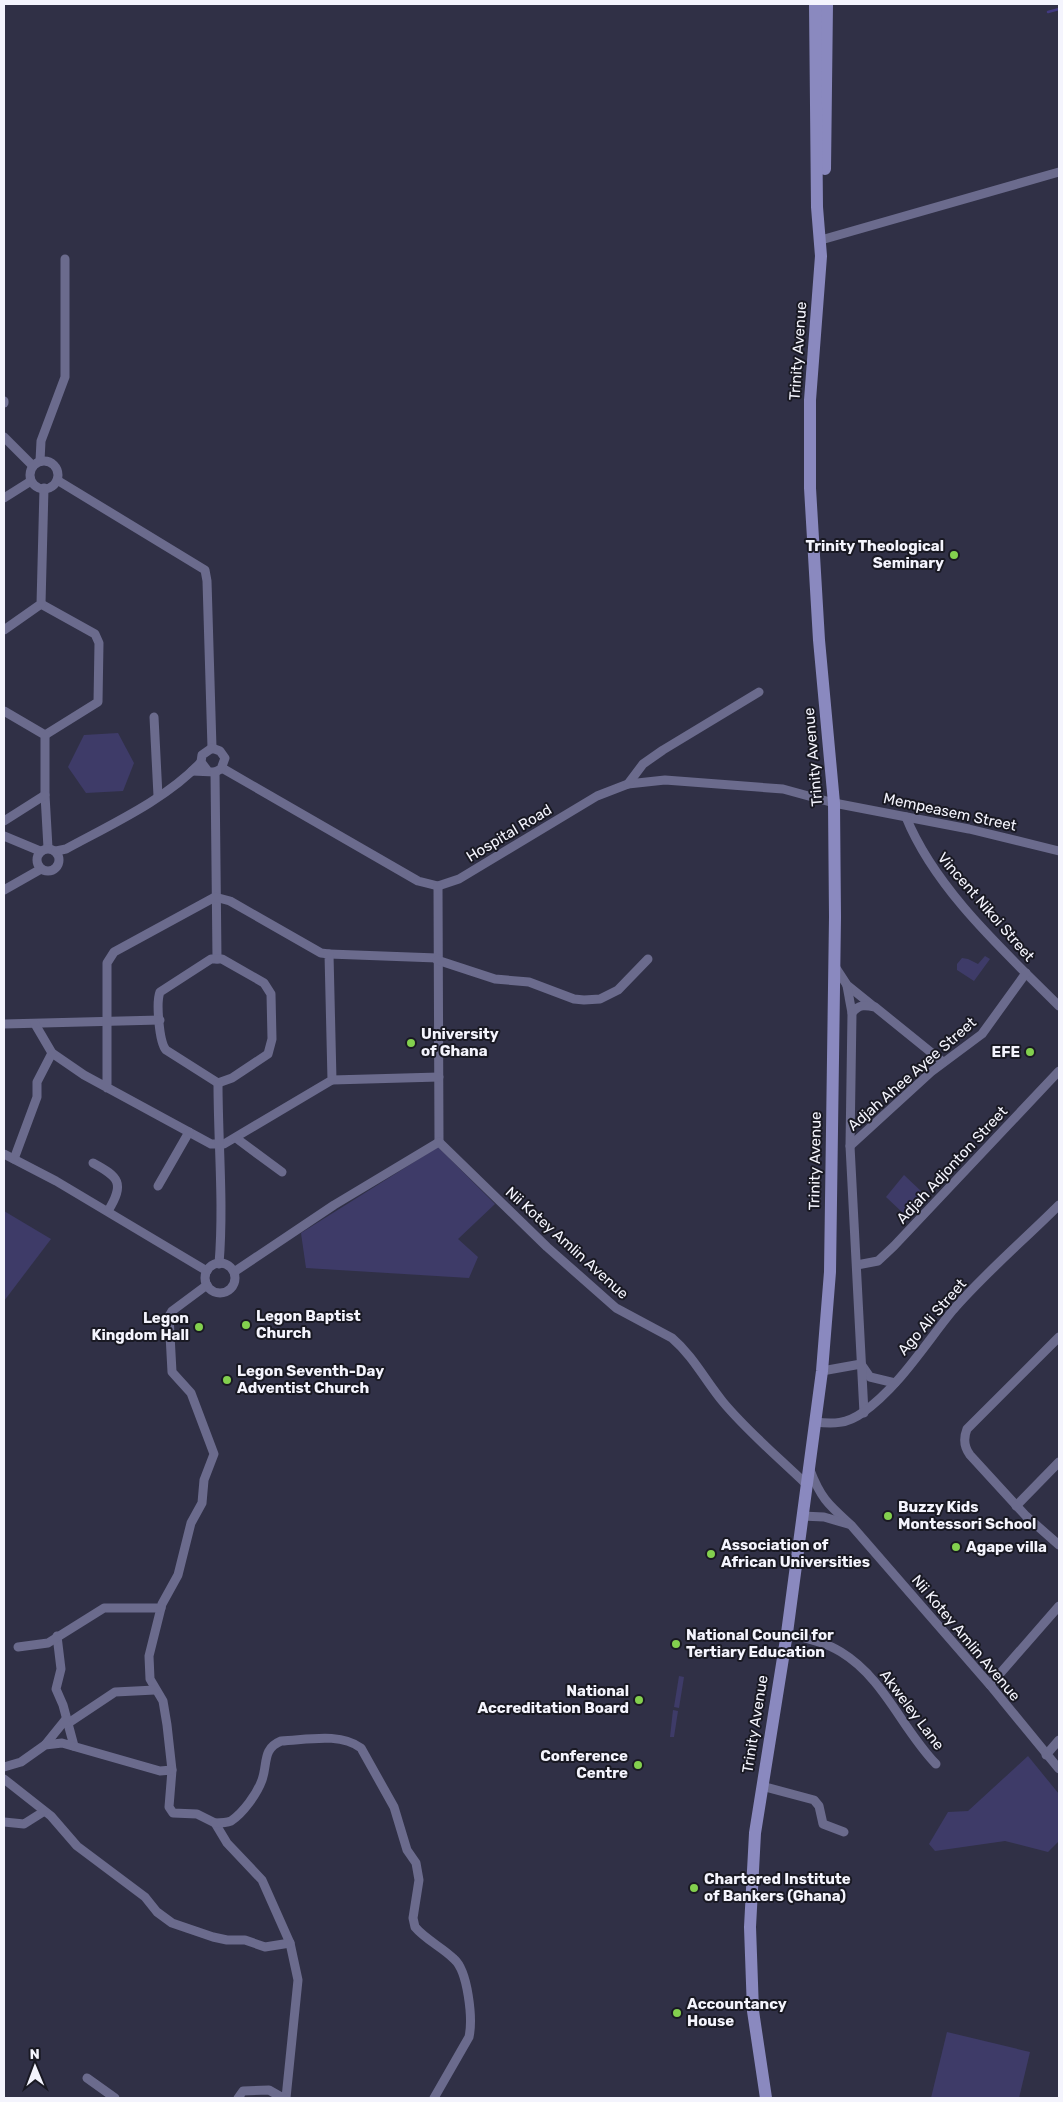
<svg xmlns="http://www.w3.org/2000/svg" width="1063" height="2102" viewBox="0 0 1063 2102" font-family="Rubik,sans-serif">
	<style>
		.green { fill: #3e3b68 }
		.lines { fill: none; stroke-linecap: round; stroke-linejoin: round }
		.stream { stroke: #423a82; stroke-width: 2.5 }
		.street { stroke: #6b6b8d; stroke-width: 9 }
		.secondary { stroke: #8a89bf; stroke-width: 12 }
		.poi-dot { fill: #83d04e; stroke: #191923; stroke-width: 2 }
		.labels { text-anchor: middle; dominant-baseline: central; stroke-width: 4; stroke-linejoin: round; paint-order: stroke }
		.street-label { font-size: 15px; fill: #f4f4fd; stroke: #191923 }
		.poi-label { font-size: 15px; font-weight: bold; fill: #f4f4fd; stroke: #191923; text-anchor: start }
	</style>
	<rect width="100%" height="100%" fill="#303046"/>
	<g class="green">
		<polygon points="118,733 134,763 123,791 86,793 68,767 84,735"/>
		<polygon points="985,956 990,959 974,981 957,970 957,964 962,958 968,959 978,964"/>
		<polygon points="438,1147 495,1204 458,1239 478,1257 469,1278 306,1268 301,1233"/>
		<polygon points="904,1175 923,1193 903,1213 886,1197"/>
		<polygon points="4,1211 51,1239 4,1301"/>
		<polygon points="679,1676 684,1677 679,1708 674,1707"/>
		<polygon points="673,1710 678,1711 674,1737 670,1737"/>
		<polygon points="1028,1756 1059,1794 1059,1841 1048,1852 1005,1841 935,1851 929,1844 948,1812 968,1811"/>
		<polygon points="947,2032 1030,2052 1019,2098 931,2098"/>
	</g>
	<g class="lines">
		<polyline class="stream" points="1048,12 1059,9"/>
		<g class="street">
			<polyline points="821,240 1059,172"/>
			<polyline points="4,401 4,403"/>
			<polyline points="4,437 33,466"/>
			<polyline points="40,461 41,441 65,377 65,259"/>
			<circle cx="44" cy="475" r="14"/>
			<polyline points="57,480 205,570 207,581 212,748"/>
			<polyline points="4,498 31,481"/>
			<polyline points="41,604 95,634 99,643 98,702 45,735"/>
			<polyline points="4,630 41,604 44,488"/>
			<polyline points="4,711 45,735 45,795 48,848"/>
			<polyline points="154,717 158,796"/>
			<polyline points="222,768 418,881 438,886 459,879 597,796 628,784 665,780 783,789 834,803 969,829 1059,851"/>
			<polyline points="192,771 215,772 221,769 225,758 220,751 212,748 202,755 201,762 207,770"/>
			<polyline points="215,772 217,959"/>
			<polyline points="628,784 643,764 663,750 759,692"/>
			<path d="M906 817C935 889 1004 951 1059 1006"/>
			<polyline points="4,821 45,795"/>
			<polyline points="4,836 40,851"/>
			<circle cx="48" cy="860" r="11"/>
			<path d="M56 851 66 849C110 825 167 799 201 762"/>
			<polyline points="438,886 439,1142"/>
			<polyline points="4,890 41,869"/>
			<polyline points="329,954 437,958"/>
			<path d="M211 959H222L264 983 271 994 272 1039 268 1054 232 1078 218 1083 166 1050C159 1042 156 1002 160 992Z"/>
			<polyline points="437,960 495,979 529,982 574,999 584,1000 600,999 618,990 648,959"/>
			<polyline points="834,965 847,985 873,1006"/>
			<polyline points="847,986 852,1013"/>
			<polyline points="4,1024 160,1020"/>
			<polyline points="35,1024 52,1053 84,1075 211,1144 224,1144 332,1080 329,954 321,953 230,901 215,897 114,952 107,963 107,1088"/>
			<polyline points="332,1080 439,1077"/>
			<path d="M218 1083C218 1143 224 1204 219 1264"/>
			<polyline points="236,1138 282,1172"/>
			<path d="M439 1142 547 1247 616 1308 672 1338C693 1356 705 1380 723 1402 747 1431 778 1457 806 1484"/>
			<polyline points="850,1146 931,1072 982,1034 1026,973"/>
			<polyline points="4,1154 56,1181 207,1271"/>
			<polyline points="14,1159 37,1097 37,1082 52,1053"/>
			<path d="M93 1163C119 1177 125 1183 108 1211"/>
			<polyline points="158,1186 189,1132"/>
			<circle cx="220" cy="1278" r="15"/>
			<polyline points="857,1265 878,1261 894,1246 1059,1071"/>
			<polyline points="234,1272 334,1205 439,1142"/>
			<polyline points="207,1285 172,1311 169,1316 172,1372 191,1393 214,1454 204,1480 202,1503 191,1523 178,1575 162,1604 149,1656 150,1679 163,1701 167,1725 172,1770 169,1807 173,1813 197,1814 215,1823 227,1843 262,1880 290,1943 298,1980 286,2098"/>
			<path d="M1059 1337 967 1429C963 1439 964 1447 970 1455L1026 1516 1059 1545"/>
			<polyline points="822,1371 861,1364 870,1377 895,1383"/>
			<path d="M864 1413 850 1146 852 1013C859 1004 865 1005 875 1007L943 1062"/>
			<path d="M815 1422C833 1424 847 1424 862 1413 899 1387 925 1344 953 1310 985 1273 1024 1240 1059 1205"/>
			<path d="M810 1470C821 1499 829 1505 851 1525L990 1685 1059 1769"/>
			<polyline points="1016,1506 1059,1462"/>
			<polyline points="802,1516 824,1517 848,1524"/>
			<path d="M787 1633C805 1638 825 1642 841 1652 884 1678 902 1729 936 1764"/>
			<polyline points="57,1636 61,1669 56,1689 63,1705 74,1746"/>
			<polyline points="18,1647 48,1643 104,1608 161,1608"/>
			<polyline points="990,1685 1059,1606"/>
			<polyline points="67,1724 115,1692 155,1690"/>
			<polyline points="45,1745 66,1719"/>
			<polyline points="1046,1755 1059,1740"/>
			<polyline points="4,1767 21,1762 45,1745 62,1743 160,1771 172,1770"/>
			<polyline points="4,1779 51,1816 77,1846 145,1897 157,1912 172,1923 213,1937 227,1940 245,1940 265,1947 290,1943"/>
			<polyline points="762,1786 814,1800 819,1806 823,1824 844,1832"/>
			<polyline points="4,1822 24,1824 43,1812"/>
			<path d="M215 1823C220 1823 226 1823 231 1821 243 1813 257 1794 262 1780 268 1763 262 1749 281 1741 306 1740 340 1732 361 1748L394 1807 407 1850 416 1863 419 1880 413 1918 415 1927C426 1940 442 1947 454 1959 468 1971 473 2019 469 2037L434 2098"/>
			<polyline points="87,2078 115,2098"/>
			<polyline points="238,2098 243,2091 269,2090 283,2098"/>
		</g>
		<g class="secondary">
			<polyline points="825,169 827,4"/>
			<polyline points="766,2098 753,2011 750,1927 755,1833 787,1633 822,1371 830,1272 835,917 834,803 819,640 810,488 810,400 821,256 817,207 815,4"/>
		</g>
	</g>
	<g class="poi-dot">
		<circle cx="954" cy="555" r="5"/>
		<circle cx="411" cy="1043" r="5"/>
		<circle cx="1030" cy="1052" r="5"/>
		<circle cx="246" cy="1325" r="5"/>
		<circle cx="199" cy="1327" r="5"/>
		<circle cx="227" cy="1380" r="5"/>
		<circle cx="888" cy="1516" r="5"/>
		<circle cx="956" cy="1547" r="5"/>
		<circle cx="711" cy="1554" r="5"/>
		<circle cx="676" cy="1644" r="5"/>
		<circle cx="639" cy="1700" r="5"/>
		<circle cx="638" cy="1765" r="5"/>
		<circle cx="694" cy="1888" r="5"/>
		<circle cx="677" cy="2013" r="5"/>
	</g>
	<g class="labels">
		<g class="street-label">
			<text transform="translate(798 351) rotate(-86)">Trinity Avenue</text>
			<text transform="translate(813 757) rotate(-95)">Trinity Avenue</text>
			<text transform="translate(950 812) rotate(12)">Mempeasem Street</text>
			<text transform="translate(509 833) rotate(-31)">Hospital Road</text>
			<text transform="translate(986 907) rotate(49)">Vincent Nikoi Street</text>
			<text transform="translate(912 1074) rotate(-41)">Adjah Ahee Ayee Street</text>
			<text transform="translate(815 1161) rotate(-89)">Trinity Avenue</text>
			<text transform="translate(952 1165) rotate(-47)">Adjah Adjonton Street</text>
			<text transform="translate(567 1243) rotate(42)">Nii Kotey Amlin Avenue</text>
			<text transform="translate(932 1317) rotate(-49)">Ago Ali Street</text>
			<text transform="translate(966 1638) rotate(50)">Nii Kotey Amlin Avenue</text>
			<text transform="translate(912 1710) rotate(53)">Akweley Lane</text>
			<text transform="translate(755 1724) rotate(-81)">Trinity Avenue</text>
		</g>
		<g class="poi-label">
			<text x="944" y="546" text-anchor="end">Trinity Theological<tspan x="944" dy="17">Seminary</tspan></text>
			<text x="421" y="1034">University<tspan x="421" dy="17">of Ghana</tspan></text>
			<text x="1020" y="1052" text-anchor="end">EFE</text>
			<text x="256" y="1316">Legon Baptist<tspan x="256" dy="17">Church</tspan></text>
			<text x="189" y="1318" text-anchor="end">Legon<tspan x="189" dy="17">Kingdom Hall</tspan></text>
			<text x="237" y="1371">Legon Seventh-Day<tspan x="237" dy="17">Adventist Church</tspan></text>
			<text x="898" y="1507">Buzzy Kids<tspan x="898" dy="17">Montessori School</tspan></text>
			<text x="721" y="1545">Association of<tspan x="721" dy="17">African Universities</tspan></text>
			<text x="966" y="1547">Agape villa</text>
			<text x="686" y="1635">National Council for<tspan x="686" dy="17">Tertiary Education</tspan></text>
			<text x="629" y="1691" text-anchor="end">National<tspan x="629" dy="17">Accreditation Board</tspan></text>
			<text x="628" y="1756" text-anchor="end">Conference<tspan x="628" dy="17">Centre</tspan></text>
			<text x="704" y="1879">Chartered Institute<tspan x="704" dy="17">of Bankers (Ghana)</tspan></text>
			<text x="687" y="2004">Accountancy<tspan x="687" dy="17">House</tspan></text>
		</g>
	</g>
	<rect width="1063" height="2102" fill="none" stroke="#f4f4fd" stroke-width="10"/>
	<g transform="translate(35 2067) rotate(359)" stroke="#191923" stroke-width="4" paint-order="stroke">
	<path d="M0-4L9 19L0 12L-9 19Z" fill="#f4f4fd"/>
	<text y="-8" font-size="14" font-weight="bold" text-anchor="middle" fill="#f4f4fd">N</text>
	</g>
</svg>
